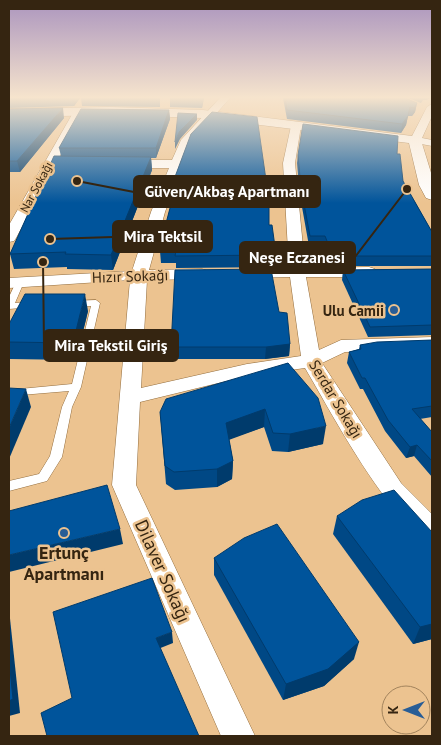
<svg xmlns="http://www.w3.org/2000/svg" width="441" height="745" viewBox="0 0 441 745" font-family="'PT Sans',sans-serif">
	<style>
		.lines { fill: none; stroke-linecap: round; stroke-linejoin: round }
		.service-casing { stroke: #946e3e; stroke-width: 1 }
		.minor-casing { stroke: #946e3e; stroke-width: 1 }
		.tertiary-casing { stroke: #946e3e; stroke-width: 1 }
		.service { fill: #fff; fill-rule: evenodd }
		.minor { fill: #fff; fill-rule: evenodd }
		.tertiary { fill: #fff; fill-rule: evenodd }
		.wall { fill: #004885 }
		.shaded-wall { fill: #003b6c }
		.building { fill: #00549b; stroke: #003b6c }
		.poi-dot { fill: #285d96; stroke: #ecc390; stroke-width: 2 }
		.labels { text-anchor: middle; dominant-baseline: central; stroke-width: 5; stroke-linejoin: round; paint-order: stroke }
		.far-street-label { font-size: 12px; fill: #352511; stroke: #ecc390 }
		.street-label { font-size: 15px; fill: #352511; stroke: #ecc390 }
		.poi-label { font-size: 15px; font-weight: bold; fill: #352511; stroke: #ecc390; text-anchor: end }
		.near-poi-label { font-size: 18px; font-weight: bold; fill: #352511; stroke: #ecc390 }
		.near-street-label { font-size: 18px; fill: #352511; stroke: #ecc390 }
		.leader { fill: none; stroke: #352511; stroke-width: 2 }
		.callout-dot { fill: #352511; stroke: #ecc390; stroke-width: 2 }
		.callout { fill: #352511; stroke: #352511; stroke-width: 2 }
		.callout-label { font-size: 16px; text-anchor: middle; font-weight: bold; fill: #fff }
	</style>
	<rect width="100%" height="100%" fill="#ecc390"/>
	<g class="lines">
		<g class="service-casing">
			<g id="service">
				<polygon points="17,280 23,280 24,282 15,303 30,302 34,305 33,307 9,309 9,297"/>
				<polygon points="96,300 100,303 81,387 72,407 62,457 47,481 9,491 9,481 39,474 50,456 62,407 69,391 9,396 9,390 72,384 91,306 75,307 71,304 75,301"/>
			</g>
		</g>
		<g class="minor-casing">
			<g id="minor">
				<path d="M220 98H230L190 143 165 212 149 270 202 269 208 271 210 274 208 277 202 279 147 280 141 388 247 364 301 356 290 277 245 278 239 276 237 273 239 270 245 268H289L283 163 291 126 296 123 301 126 295 163 305 268 369 267 375 269 377 272 375 275 369 277H306L319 350 341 340 432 337V349L345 352 322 363 401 483 432 514V541C391 527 329 408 305 368L247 376 140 402 136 485 255 736H221L112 485 130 280 9 288V278L132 271 151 212 169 168H126L120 164 126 160H172L181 140Z"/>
				<polygon points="432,104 432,116 422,138 432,140 432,146 411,142 410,140 427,107"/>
				<polygon points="79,108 84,111 16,238 14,241 9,242 9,225 74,111"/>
			</g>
		</g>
		<g class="tertiary-casing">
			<polygon id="tertiary" points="110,107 203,110 420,137 432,176 432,200 426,198 419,185 409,143 203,118 110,115 9,117 9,109"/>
		</g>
		<use href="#service" class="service"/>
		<use href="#minor" class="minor"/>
		<use href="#tertiary" class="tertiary"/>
	</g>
	<g class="wall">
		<polygon points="9,98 80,98 74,106 9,108"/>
		<polygon points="81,98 160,98 160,107 82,106"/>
		<polygon points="170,98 204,98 202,108 170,107"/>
		<polygon points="283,98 405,98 417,103 415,112 412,116 408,116 406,125 401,133 287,119"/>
		<polygon points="408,98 430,98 427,100 423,100 421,103"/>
		<polygon points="9,109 64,118 20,172 9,172"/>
		<polygon points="169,110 170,119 156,158 151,158 152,170 113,270 67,269 67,267 14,269 10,254 61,156 59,148"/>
		<polygon points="191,134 269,225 275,247 274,259 269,259 269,267 176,268 176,263 161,263 160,251 171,204 170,204 169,193"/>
		<polygon points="397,154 403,181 432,232 432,266 331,266 324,246 309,246 300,196 297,163 298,155"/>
		<polygon points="432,269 432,335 368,337 342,280 343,270"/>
		<polygon points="88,311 76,360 9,359 9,324"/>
		<polygon points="279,312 290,344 289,356 265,359 172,359 171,347"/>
		<polygon points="432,340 432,417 420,419 432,432 432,477 414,456 406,458 385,431 363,389 360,389 347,363 349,352 359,349 360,345"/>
		<polygon points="288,363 323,444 288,452 272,451 264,427 229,439 233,461 232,479 217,487 175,490 166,484 160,412"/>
		<polygon points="337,516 432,532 432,639 413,644 333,534"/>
		<polygon points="214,558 354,659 324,686 283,700 214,575"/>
	</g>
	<g class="shaded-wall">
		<polygon points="73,98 80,98 74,106"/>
		<polygon points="201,98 204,98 202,108"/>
		<polygon points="417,103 415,112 412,116 414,108"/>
		<polygon points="410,107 406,125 401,133 402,124"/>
		<polygon points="63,108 64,118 20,172 17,161"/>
		<polygon points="169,110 170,119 156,158 156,148"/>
		<polygon points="197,114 197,120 180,139 175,149 175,142 179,132"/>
		<polygon points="151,157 152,170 113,270 111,255"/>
		<polygon points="85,294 88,311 76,360 73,343"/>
		<polygon points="290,344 289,356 265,359 266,347"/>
		<polygon points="26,389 31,407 9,459 9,428"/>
		<polygon points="265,409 264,427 226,441 226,423"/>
		<polygon points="326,426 323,444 288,452 290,434"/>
		<polygon points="417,445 414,456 406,458 410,447"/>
		<polygon points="233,461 232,479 217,487 217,469"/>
		<polygon points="120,529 123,544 9,572 9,555"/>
		<polygon points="9,609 20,713 9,716"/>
		<polygon points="432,624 432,639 413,644 420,627"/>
		<polygon points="172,632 173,643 158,649 156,638"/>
		<polygon points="359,642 354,659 324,686 283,700 286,684"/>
	</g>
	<g class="building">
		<polygon points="285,98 405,98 417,103 414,108 410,107 408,116 402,124 287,110"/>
		<polygon points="63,108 17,161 9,161 9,109"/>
		<polygon points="81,109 169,110 156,148 59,148"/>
		<polygon points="212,112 257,117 269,201 269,225 272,225 275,247 268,247 269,255 175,256 176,251 160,251 163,227 165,227 174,193 169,193 191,134"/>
		<polygon points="178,113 197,114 179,132 175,142"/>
		<polygon points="303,124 398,136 397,154 400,154 403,181 432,232 432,256 333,256 325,236 310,236 301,188 298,155"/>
		<polygon points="54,156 151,157 111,255 65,254 66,252 10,254"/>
		<polygon points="271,269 279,312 287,313 290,344 266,347 171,347 175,270"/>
		<polygon points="432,269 432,325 370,327 343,270"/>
		<polygon points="25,294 85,294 73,343 9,342 9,324"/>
		<polygon points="432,340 432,406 412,409 432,432 432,461 417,445 410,447 388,420 365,378 362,378 349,352 361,349 360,345 377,342"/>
		<polygon points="288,363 318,398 326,426 290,434 273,433 265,409 226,423 233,461 217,469 174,472 165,466 160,412 166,399"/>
		<polygon points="9,388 26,389 9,428"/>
		<polygon points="107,485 120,529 9,555 9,511"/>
		<polygon points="394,490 432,532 432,624 420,627 337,516 362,500"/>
		<polygon points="277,524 359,642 328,669 286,684 214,558 244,538"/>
		<polygon points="152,578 172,632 156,638 199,736 47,736 41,713 72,698 53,612"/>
		<polygon points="9,659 13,699 9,701"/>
	</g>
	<linearGradient id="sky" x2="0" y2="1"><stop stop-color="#ab95be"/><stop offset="0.48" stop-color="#f6e4cd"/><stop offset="1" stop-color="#f6e4cd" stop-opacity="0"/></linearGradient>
	<rect width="441" height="203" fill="url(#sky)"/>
	<g class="poi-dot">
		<circle cx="394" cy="310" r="5"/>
		<circle cx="64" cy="533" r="5"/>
	</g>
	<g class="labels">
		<g class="far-street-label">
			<text transform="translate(36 187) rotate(-62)">Nar Sokağı</text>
		</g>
		<g class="street-label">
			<text transform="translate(130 276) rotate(-2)">Hızır Sokağı</text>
			<text transform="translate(336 399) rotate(59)">Serdar Sokağı</text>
		</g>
		<g class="poi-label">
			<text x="384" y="310">Ulu Camii</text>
		</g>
		<g class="near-poi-label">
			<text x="64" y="552">Ertunç<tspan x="64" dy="21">Apartmanı</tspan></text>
		</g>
		<g class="near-street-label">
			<text transform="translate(163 571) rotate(66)">Dilaver Sokağı</text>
		</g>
	</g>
	<path class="leader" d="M77 181L134 192M50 239L113 237M407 189L355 257M43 262L44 345"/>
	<g class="callout-dot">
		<circle cx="77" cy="181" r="5"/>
		<circle cx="50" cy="239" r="5"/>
		<circle cx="407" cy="189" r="5"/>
		<circle cx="43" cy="262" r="5"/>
	</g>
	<g class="callout">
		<rect x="134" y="176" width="186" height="31" rx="5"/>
		<rect x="113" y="221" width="99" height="31" rx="5"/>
		<rect x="240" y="242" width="115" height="31" rx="5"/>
		<rect x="44" y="330" width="134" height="31" rx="5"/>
	</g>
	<g class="callout-label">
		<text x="227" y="197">Güven/Akbaş Apartmanı</text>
		<text x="163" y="242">Mira Tektsil</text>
		<text x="297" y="263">Neşe Eczanesi</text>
		<text x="111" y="351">Mira Tekstil Giriş</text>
	</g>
	<rect width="441" height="745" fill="none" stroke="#352511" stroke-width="20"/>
	<g transform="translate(406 710) rotate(270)"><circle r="24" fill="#ecc390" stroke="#a3845d"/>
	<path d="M0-4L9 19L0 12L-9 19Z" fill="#285d96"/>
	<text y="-8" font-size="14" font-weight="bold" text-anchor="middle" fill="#352511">K</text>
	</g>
</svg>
